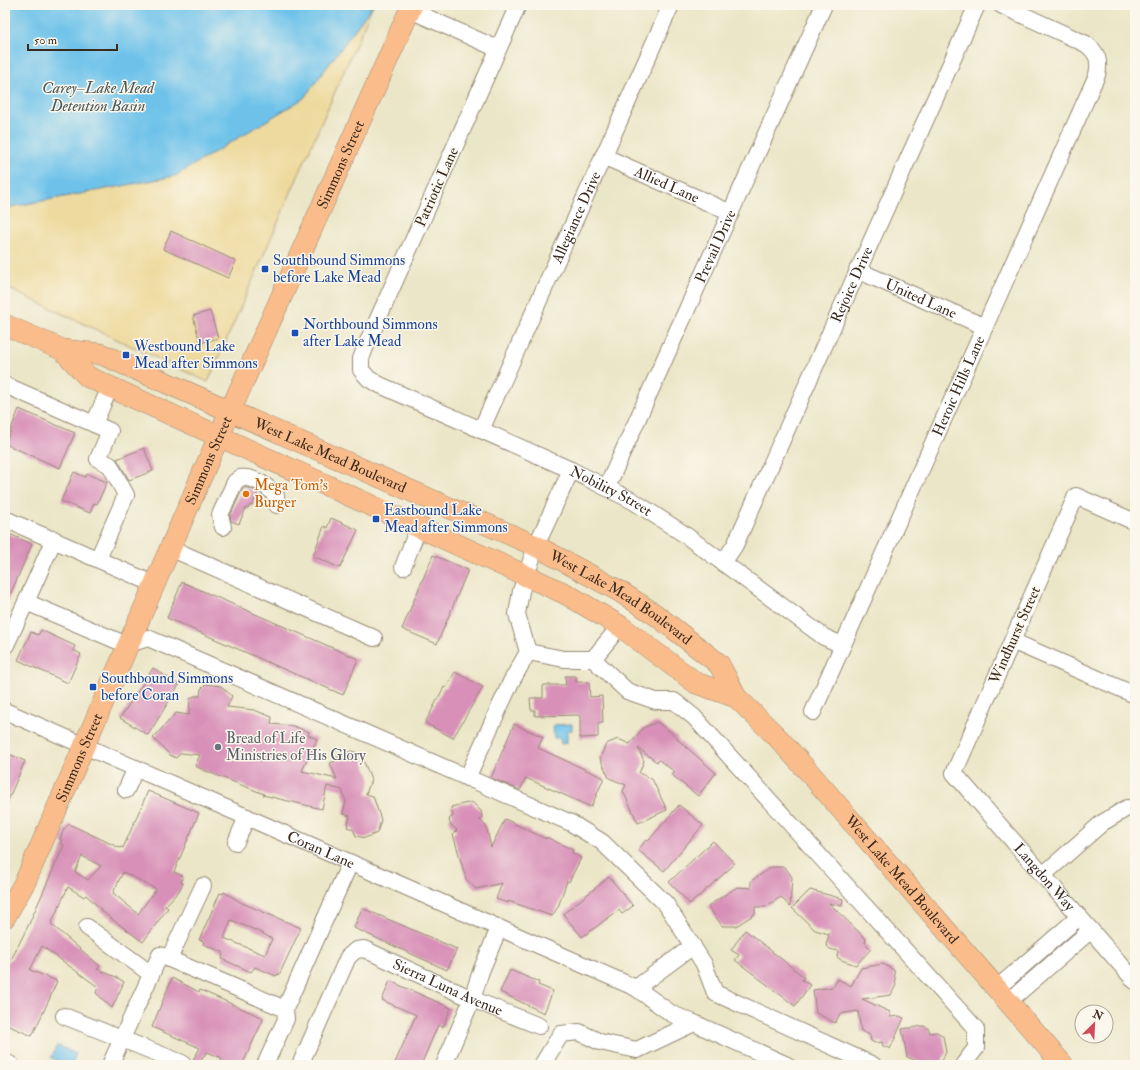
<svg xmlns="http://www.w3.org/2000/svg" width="1140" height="1070" viewBox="0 0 1140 1070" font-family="'IM FELL Double Pica',serif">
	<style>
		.sand { fill: #eeda9e; stroke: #94825e }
		.water { fill: #6ec2ea; stroke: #547684 }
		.building { fill: #d890b8; fill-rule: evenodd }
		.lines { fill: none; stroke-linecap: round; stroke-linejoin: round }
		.minor-casing { stroke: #948873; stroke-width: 18 }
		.major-casing { stroke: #948873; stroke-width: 22 }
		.minor { stroke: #fff; stroke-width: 16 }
		.major { stroke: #fabc8b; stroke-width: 21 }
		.transit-dot { fill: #1a4fb4; stroke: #fbf7ec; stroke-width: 1.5 }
		.food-dot { fill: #e8710a; stroke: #fbf7ec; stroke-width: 1.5 }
		.worship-dot { fill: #6b7280; stroke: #fbf7ec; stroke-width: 1.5 }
		.labels { text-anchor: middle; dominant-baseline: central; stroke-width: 3; stroke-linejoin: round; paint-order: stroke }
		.street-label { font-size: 15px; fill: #3b2a1e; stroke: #fbf7ec }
		.transit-label { font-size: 15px; fill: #164399; stroke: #fbf7ec; text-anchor: start }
		.food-label { font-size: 15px; fill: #c56008; stroke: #fbf7ec; text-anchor: start }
		.worship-label { font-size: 15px; fill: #5b616d; stroke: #fbf7ec; text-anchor: start }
		.water-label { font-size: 16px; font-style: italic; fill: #4a585b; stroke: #fbf7ec }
	</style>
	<rect width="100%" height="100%" fill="#fbf7ec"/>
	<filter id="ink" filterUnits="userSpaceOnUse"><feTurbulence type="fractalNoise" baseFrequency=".025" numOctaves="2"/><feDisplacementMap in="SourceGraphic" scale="8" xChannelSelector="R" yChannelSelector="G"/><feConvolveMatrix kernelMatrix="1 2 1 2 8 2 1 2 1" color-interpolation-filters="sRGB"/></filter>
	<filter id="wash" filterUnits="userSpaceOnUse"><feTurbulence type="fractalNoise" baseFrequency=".012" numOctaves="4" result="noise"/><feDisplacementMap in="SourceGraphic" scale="16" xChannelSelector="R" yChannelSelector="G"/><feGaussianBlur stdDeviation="0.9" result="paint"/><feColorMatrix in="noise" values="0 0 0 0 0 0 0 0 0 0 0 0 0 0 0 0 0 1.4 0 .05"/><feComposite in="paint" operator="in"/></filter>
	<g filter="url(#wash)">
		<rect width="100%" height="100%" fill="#ece6c8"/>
		<polygon class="sand" points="373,5 208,382 5,287 5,208 175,176 304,98"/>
		<g class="water">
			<polygon points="5,5 373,5 304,98 175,176 5,208"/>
			<polygon points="572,724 572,730 567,731 567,743 561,744 560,738 554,738 553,725"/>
			<polygon points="57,1045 76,1054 72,1065 51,1058"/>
		</g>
		<g id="blocks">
			<g class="building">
				<polygon points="171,231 236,261 228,278 163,249"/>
				<polygon points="210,311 218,338 200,343 193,316"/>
				<polygon points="19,409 75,433 60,468 5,444"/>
				<polygon points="144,448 153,471 129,480 117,459"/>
				<polygon points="74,472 85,477 87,474 107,482 97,504 94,503 90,513 61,501"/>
				<polygon points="243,488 248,488 258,492 252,506 250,505 248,509 246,508 239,524 231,521 230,516"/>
				<polygon points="331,518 358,530 340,568 313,556 324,526 327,528"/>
				<polygon points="5,532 32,544 5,607"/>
				<polygon points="433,555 468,570 437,644 402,629"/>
				<polygon points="182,582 358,659 343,695 167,618"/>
				<polygon points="41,630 75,646 73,650 81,654 68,683 18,660 31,632 38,635"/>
				<polygon points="153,668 179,685 148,735 120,718"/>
				<polygon points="455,672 483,687 453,738 425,723 444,687 446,688"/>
				<polygon points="565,676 576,676 576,682 589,682 590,697 602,696 603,723 598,723 598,737 580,738 580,717 578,715 535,716 535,710 531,710 530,698 543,698 543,685 566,685"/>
				<polygon points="206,684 221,686 232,696 227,707 254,710 272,717 271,724 293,726 309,732 308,735 317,739 302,771 337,779 330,763 336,761 337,757 351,751 361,754 371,780 366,794 373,796 381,820 377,833 365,838 356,836 353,829 347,827 350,816 343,814 346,802 342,790 327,786 322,809 263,795 264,794 206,771 195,766 200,755 181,753 176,758 170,755 153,738 176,713 189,715 190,699 194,696 200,696 201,689"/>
				<polygon points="657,722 678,738 677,739 716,773 698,796 672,775 675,772 659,760 657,762 638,748 644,761 639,773 652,779 667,810 638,823 623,791 626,785 609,778 600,758 606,744 618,739 630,744 643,728"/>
				<polygon points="514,724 543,737 538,748 604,778 591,807 526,778 520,790 491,778"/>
				<polygon points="9,754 25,761 5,807 5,764"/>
				<path d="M148 791 199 813 174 872 183 876 181 882 183 883 179 891 165 906 168 908 143 942 100 910 101 909 86 895 84 897 68 887 51 924 100 966 97 969 116 977 124 982 112 1008 96 993 98 987 42 946 30 970 57 981 49 1000 32 1036 5 1024V968L9 960 12 958 29 924 64 845 60 843 62 840 60 839 64 829 69 824 120 848 121 847 123 848ZM82 856 101 866 88 880 75 872ZM123 872 156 889 138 914 113 893Z"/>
				<polygon points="472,802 481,811 482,817 480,820 486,826 491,847 505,819 546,839 546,837 573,850 572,853 581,858 569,882 567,881 558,907 552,916 508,901 508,903 496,899 502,883 476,889 466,879 453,834 457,830 450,824 449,819 453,816 451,807"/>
				<polygon points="679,805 703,825 664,871 638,850 646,840 648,841"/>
				<polygon points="713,841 735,864 690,904 669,882"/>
				<polygon points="772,867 785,867 792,877 790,907 781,897 765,907 755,907 755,914 736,926 722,926 708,906 737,887 751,888 751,881"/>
				<polygon points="609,877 633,906 622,914 619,910 582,937 563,914"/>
				<polygon points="810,890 843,899 842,906 829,903 866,939 865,943 871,949 856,965 841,960 837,957 838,951 830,949 826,945 829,934 815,930 792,908"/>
				<path d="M224 892 242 903 301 928 279 975 277 974 276 976 255 967 251 972 222 959 223 952 203 944 204 941 199 940 220 893 223 894ZM231 920 262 933 272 939 265 955 224 938Z"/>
				<polygon points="362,908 457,949 447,970 354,928"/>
				<polygon points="745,930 804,977 802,980 810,985 795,1006 735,960 739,955 731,950"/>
				<polygon points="883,964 894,970 896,985 891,995 862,999 890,1012 890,1017 899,1016 904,1018 890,1049 883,1046 882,1042 875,1043 871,1041 870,1035 861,1031 858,1011 840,1014 835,1023 816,1013 813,990 833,987 838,979 851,986 861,968"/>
				<polygon points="510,970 539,982 538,985 553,991 544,1013 500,992"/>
				<polygon points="172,978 199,992 200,990 207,993 261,1017 263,1020 242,1065 219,1065 222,1058 207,1052 198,1065 192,1065 191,1063 200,1048 152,1027"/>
				<polygon points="390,981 451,1008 443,1027 438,1025 421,1065 394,1065 416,1015 382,1000"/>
				<polygon points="924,1026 929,1029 930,1033 937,1032 943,1036 946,1052 941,1063 927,1065 907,1057 902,1029"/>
			</g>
		</g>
	</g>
	<g filter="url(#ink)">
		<use href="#blocks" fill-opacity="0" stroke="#948873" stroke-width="1"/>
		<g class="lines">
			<g class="minor-casing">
				<g id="minor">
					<path id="s1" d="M518 5 365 348 361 359V370L369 379 380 385 571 470 633 501 684 534 824 637 842 645"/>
					<polyline points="410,10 498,49"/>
					<path id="s2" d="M603 156 731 213"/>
					<path id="s3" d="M857 270 985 327"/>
					<polyline points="5,385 110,431 98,459 110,465 126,495 98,559"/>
					<polyline points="94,424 110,387"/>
					<path id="s4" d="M481 430 671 5"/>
					<path id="s5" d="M607 487 824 5"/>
					<polyline points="5,519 154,584"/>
					<path id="s6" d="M1135 522 1076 496 954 773 1135 981"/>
					<path d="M223 527 220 515 235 482 240 478C253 476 268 486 276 496L277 505"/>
					<polyline points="54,539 26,602 127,645 148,638 571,823 602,842 666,904 704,964 715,993 873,1065"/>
					<polyline points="170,548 374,638"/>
					<path id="s7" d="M723 563 735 545 977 5"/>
					<polyline points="403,567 419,526"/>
					<polyline points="620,626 593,659 627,691 656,701 674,701 694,717 976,1029 976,1048 963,1065"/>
					<polyline points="1012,641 1135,695"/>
					<polyline points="6,645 26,602"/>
					<polyline points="528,652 564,659 593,659"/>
					<path id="s8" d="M5 711 636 988 672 1014 694 1023"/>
					<path id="s9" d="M813 712 1097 75C1100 61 1098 53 1086 44L1001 5"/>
					<polyline points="467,778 511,682 528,652 517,614 521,591 536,546 571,470"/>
					<polyline points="126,790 136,768"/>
					<polyline points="236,842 247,817"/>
					<polyline points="1043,875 1102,823 1127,808"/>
					<polyline points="87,927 151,974"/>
					<polyline points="169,959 203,886"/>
					<polyline points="636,988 693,946"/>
					<polyline points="996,989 1079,917"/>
					<polyline points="1008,1002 1091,930"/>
					<polyline points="64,1016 182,1063"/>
					<polyline points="5,1062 11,1065"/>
					<polyline points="110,1065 160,955 285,1009"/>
					<polyline points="265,1065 286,1019 285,1009 350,863"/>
					<path id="s10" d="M300 1065 348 957 356 950 364 949 472 999 539 1026"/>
					<polyline points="444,1065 472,999 481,971 499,928"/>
					<polyline points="542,1065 561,1034 579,1032 600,1042 637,1050 694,1023 787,1065"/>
				</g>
			</g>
			<g class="major-casing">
				<g id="major">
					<path id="s11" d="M5 325 63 350 101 354 536 546 619 591 656 615 719 664 736 697 779 739 807 770 1063 1065"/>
					<polyline points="63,350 88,377 566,594 620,626 696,683 736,697"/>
					<path id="s12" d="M5 917 25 882 219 436 412 5"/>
				</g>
			</g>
			<use href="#minor" class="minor"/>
			<use href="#major" class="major"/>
		</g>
	</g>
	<g class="transit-dot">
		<rect x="261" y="265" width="8" height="8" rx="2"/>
		<rect x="291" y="329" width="8" height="8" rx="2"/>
		<rect x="122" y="351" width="8" height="8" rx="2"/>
		<rect x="372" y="515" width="8" height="8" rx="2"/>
		<rect x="89" y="683" width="8" height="8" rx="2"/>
	</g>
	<circle class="food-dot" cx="246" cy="494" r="4"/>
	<circle class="worship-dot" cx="218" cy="747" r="4"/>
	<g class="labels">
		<g class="street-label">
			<text stroke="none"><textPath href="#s12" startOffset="824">Simmons Street</textPath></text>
			<text stroke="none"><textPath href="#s2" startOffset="70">Allied Lane</textPath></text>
			<text transform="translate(437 187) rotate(-66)">Patriotic Lane</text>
			<text stroke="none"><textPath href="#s4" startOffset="233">Allegiance Drive</textPath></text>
			<text stroke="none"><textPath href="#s5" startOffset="264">Prevail Drive</textPath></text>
			<text stroke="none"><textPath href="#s7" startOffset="307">Rejoice Drive</textPath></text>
			<text stroke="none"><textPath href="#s3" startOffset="70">United Lane</textPath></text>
			<text stroke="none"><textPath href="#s9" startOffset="357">Heroic Hills Lane</textPath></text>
			<text stroke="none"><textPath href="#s11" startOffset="352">West Lake Mead Boulevard</textPath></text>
			<text stroke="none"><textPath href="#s12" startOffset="500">Simmons Street</textPath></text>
			<text stroke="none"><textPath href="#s1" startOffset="677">Nobility Street</textPath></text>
			<text stroke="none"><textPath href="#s11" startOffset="676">West Lake Mead Boulevard</textPath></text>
			<text transform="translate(1015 635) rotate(-66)">Windhurst Street</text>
			<text stroke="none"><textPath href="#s12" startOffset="176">Simmons Street</textPath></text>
			<text stroke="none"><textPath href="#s8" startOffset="345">Coran Lane</textPath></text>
			<text stroke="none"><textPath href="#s6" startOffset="505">Langdon Way</textPath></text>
			<text stroke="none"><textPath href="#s11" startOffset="1079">West Lake Mead Boulevard</textPath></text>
			<text stroke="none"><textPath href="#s10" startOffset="229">Sierra Luna Avenue</textPath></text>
		</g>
		<g class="transit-label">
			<text x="273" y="260">Southbound Simmons<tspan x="273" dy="17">before Lake Mead</tspan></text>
			<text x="303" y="324">Northbound Simmons<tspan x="303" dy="17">after Lake Mead</tspan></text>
			<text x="134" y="346">Westbound Lake<tspan x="134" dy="17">Mead after Simmons</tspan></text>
			<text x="384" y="510">Eastbound Lake<tspan x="384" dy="17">Mead after Simmons</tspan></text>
			<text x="101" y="678">Southbound Simmons<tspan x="101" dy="17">before Coran</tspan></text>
		</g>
		<g class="food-label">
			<text x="254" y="485">Mega Tom's<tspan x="254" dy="17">Burger</tspan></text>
		</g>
		<g class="worship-label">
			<text x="226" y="738">Bread of Life<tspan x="226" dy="17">Ministries of His Glory</tspan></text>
		</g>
		<g class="water-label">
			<text x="98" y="88">Carey–Lake Mead<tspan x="98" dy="18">Detention Basin</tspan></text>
		</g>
	</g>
	<rect width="1140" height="1070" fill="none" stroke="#fbf7ec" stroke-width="20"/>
	<g transform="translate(1094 1024) rotate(24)"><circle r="19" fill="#fbf7ec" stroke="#aea59a"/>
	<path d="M0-3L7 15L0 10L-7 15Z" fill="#d1495b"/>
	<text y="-6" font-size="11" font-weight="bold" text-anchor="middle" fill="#3b2a1e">N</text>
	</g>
	<path d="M28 44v6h89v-6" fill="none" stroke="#3b2a1e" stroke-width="2"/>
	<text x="34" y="44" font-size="12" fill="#3b2a1e" stroke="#fbf7ec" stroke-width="3" paint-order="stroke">50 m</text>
</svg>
